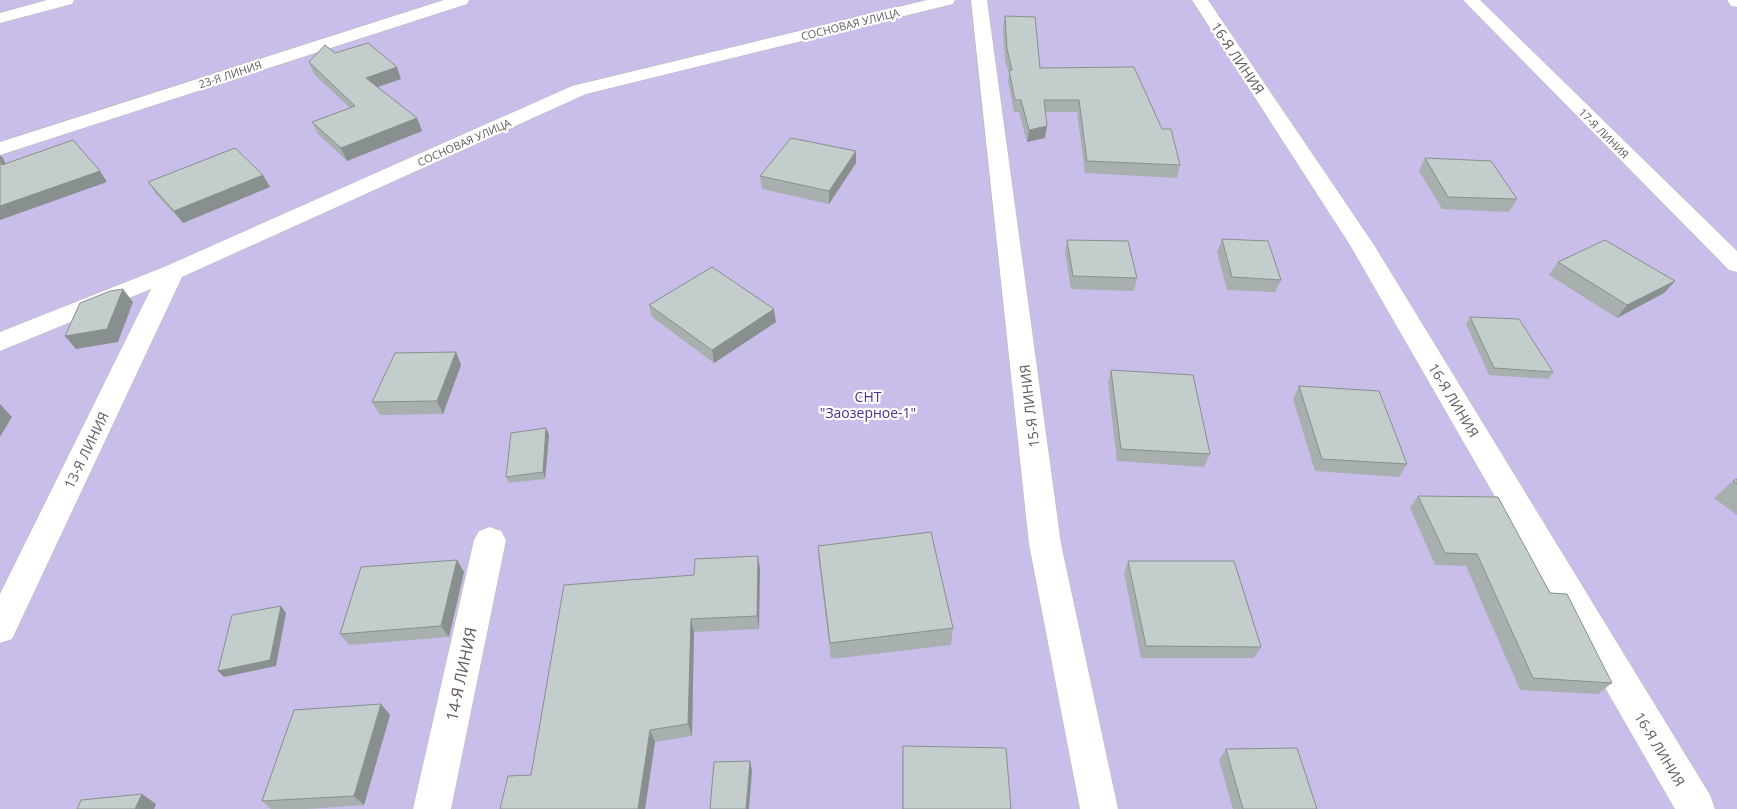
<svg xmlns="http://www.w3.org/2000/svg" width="1737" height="809" viewBox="0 0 1737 809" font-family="'Open Sans',sans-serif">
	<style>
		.green { fill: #c8bee9 }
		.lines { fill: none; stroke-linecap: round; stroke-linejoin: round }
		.street-casing { stroke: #c0b8b9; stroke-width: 1 }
		.street { fill: #fff; fill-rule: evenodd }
		.wall { fill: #a7b0af }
		.shaded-wall { fill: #88908f }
		.building { fill: #c2cdcc; stroke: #88908f }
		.labels { text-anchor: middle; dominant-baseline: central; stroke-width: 4.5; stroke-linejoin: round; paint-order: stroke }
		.far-street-label { font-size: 11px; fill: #655b5d; stroke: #fff }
		.street-label { font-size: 14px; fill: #655b5d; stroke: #fff }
		.park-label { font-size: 14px; fill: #4c308f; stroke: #fff }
		.near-street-label { font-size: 16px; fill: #655b5d; stroke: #fff }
	</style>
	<rect width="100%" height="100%" fill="#e3efef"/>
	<rect class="green" x="0" y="0" width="1737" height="809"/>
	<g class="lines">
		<g class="street-casing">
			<g id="street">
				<polygon points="47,0 74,0 72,4 0,23 0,13"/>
				<polygon points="444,0 469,0 467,4 0,155 0,142"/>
				<polygon points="927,0 955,0 953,4 586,94 182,277 12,639 0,643 0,594 151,289 0,351 0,332 164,267 572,86"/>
				<polygon points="971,0 987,0 1061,544 1118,809 1080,809 1029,544"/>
				<polygon points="1192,0 1208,0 1374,245 1710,795 1715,809 1675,809 1350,245"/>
				<polygon points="1463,0 1480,0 1737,251 1737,272 1729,270"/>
				<polygon points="1727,0 1737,0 1737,7 1731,6"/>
				<polygon points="490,527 501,531 506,540 451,809 413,809 474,540 479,531"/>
			</g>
		</g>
		<use href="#street" class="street"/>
	</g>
	<g class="wall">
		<polygon points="1005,16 1040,68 1162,129 1180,165 1177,178 1085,173 1077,112 1045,112 1047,126 1045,138 1027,142 1019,112 1014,112 1008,82 1009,73 1005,61 1003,27"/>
		<polygon points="335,53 401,79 378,87 417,118 422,131 347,161 318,134 312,122 350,108 314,74 309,62"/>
		<polygon points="1425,158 1517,199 1509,212 1442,209 1419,171"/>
		<polygon points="856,163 829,204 762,189 760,176"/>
		<polygon points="263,175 270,187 183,223 156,194 148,182"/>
		<polygon points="1222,239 1281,280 1275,292 1227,290 1217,252"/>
		<polygon points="1067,240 1137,278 1134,291 1071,289 1065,252"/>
		<polygon points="1558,262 1675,281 1664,293 1617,318 1549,275"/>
		<polygon points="649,305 776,322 714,363 652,317"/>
		<polygon points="1470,317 1553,372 1548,379 1489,375 1466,324"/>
		<polygon points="456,352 461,365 443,414 380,415 372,402"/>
		<polygon points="1111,370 1210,454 1204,467 1117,461 1108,383"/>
		<polygon points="1299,386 1407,464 1399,477 1315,471 1293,399"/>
		<polygon points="546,428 549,435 545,479 509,483 506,477"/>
		<polygon points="1737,479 1737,515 1714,498 1733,481"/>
		<polygon points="1418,496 1550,593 1612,683 1598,694 1520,690 1466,566 1435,565 1410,508"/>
		<polygon points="818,546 953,628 951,645 831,659 819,563"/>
		<polygon points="457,560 464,572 449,637 349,645 340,634"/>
		<polygon points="1128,561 1261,647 1254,658 1141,658 1124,573"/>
		<polygon points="760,569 759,629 694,632 692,736 655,742 645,809 500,809 531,775 694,575"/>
		<polygon points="381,704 390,715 364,805 307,809 271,809 262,801"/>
		<polygon points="903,746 1011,809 902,809 902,760"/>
		<polygon points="1226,749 1317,809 1233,809 1219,760"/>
	</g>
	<g class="shaded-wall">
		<polygon points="397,67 401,79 371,89 366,78"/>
		<polygon points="417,118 422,131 347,161 341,148"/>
		<polygon points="1047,126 1045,138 1027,142 1029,130"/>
		<polygon points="856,151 856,163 829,204 829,191"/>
		<polygon points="0,155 3,158 11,176 2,165 0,160"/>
		<polygon points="100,171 107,182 0,220 0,206"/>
		<polygon points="263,175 270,187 183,223 174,211"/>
		<polygon points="1675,281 1664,293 1617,318 1627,305"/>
		<polygon points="123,289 133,302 118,342 76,349 65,336"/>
		<polygon points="774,309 776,322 714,363 712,350"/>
		<polygon points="456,352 461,365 443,414 437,401"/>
		<polygon points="0,404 12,417 0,437"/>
		<polygon points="546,428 549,435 545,479 543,472"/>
		<polygon points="758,556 760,569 759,629 757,616"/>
		<polygon points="457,560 464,572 449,637 441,626"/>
		<polygon points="281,606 286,613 276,666 224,677 218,671"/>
		<polygon points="691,619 694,632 692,736 688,724"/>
		<polygon points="381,704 390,715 364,805 354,796"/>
		<polygon points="650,730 655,742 645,809 638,809"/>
		<polygon points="750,761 752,771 749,809 746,809"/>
		<polygon points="142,794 156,804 154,809 135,809"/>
	</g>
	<g class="building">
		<polygon points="1005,16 1035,17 1040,68 1134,67 1162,129 1171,129 1180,165 1087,161 1079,100 1044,100 1047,126 1029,130 1021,100 1015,100 1009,70 1012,70 1007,49"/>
		<polygon points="368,43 397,67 366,78 417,118 341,148 312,122 355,106 309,62 325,45 335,53"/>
		<polygon points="791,138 856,151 829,191 760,176"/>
		<polygon points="73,140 100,171 0,206 0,160 2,165"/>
		<polygon points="235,148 263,175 174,211 148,182"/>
		<polygon points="1425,158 1491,161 1517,199 1448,197"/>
		<polygon points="1222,239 1268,241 1281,280 1232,277"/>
		<polygon points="1067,240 1128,241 1137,278 1073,276"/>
		<polygon points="1605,240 1675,281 1627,305 1558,262"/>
		<polygon points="712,267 774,309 712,350 649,305"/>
		<polygon points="123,289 107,329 65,336 80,303 110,291"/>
		<polygon points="1470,317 1519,319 1553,372 1494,368"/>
		<polygon points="456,352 437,401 372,402 395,353"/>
		<polygon points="1111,370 1193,375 1210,454 1121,449"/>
		<polygon points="1299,386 1379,391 1407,464 1322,459"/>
		<polygon points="546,428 543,472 506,477 511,433"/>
		<polygon points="1737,479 1737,484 1733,481"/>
		<polygon points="1418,496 1498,497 1550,593 1567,594 1612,683 1533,678 1477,554 1445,553"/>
		<polygon points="931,532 953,628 830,643 818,546"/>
		<polygon points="758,556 757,616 691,619 688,724 650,730 638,809 500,809 508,776 531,775 564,585 694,575 695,559"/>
		<polygon points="457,560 441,626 340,634 361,567"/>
		<polygon points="1128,561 1234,561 1261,647 1146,646"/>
		<polygon points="281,606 270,660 218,671 232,615"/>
		<polygon points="381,704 354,796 262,801 294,710"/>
		<polygon points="903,746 1006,748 1011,809 903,809"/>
		<polygon points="1297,748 1317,809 1243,809 1226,749"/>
		<polygon points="750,761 746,809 710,809 714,762"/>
		<polygon points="142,794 135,809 77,809 81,800"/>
	</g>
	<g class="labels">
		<g class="far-street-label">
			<text transform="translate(850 24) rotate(-14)">СОСНОВАЯ УЛИЦА</text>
			<text transform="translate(230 74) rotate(-18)">23-Я ЛИНИЯ</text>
			<text transform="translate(1604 133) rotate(45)">17-Я ЛИНИЯ</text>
			<text transform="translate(464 142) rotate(-24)">СОСНОВАЯ УЛИЦА</text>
		</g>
		<g class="street-label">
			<text transform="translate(1238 58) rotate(56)">16-Я ЛИНИЯ</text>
			<text transform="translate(1454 400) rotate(59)">16-Я ЛИНИЯ</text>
			<text transform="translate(1029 406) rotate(-97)">15-Я ЛИНИЯ</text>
			<text transform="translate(86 450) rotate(-64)">13-Я ЛИНИЯ</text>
			<text transform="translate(1660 749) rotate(59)">16-Я ЛИНИЯ</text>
		</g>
		<g class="park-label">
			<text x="868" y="396">СНТ<tspan x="868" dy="16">"Заозерное-1"</tspan></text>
		</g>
		<g class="near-street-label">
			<text transform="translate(461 674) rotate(-78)">14-Я ЛИНИЯ</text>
		</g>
	</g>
</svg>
